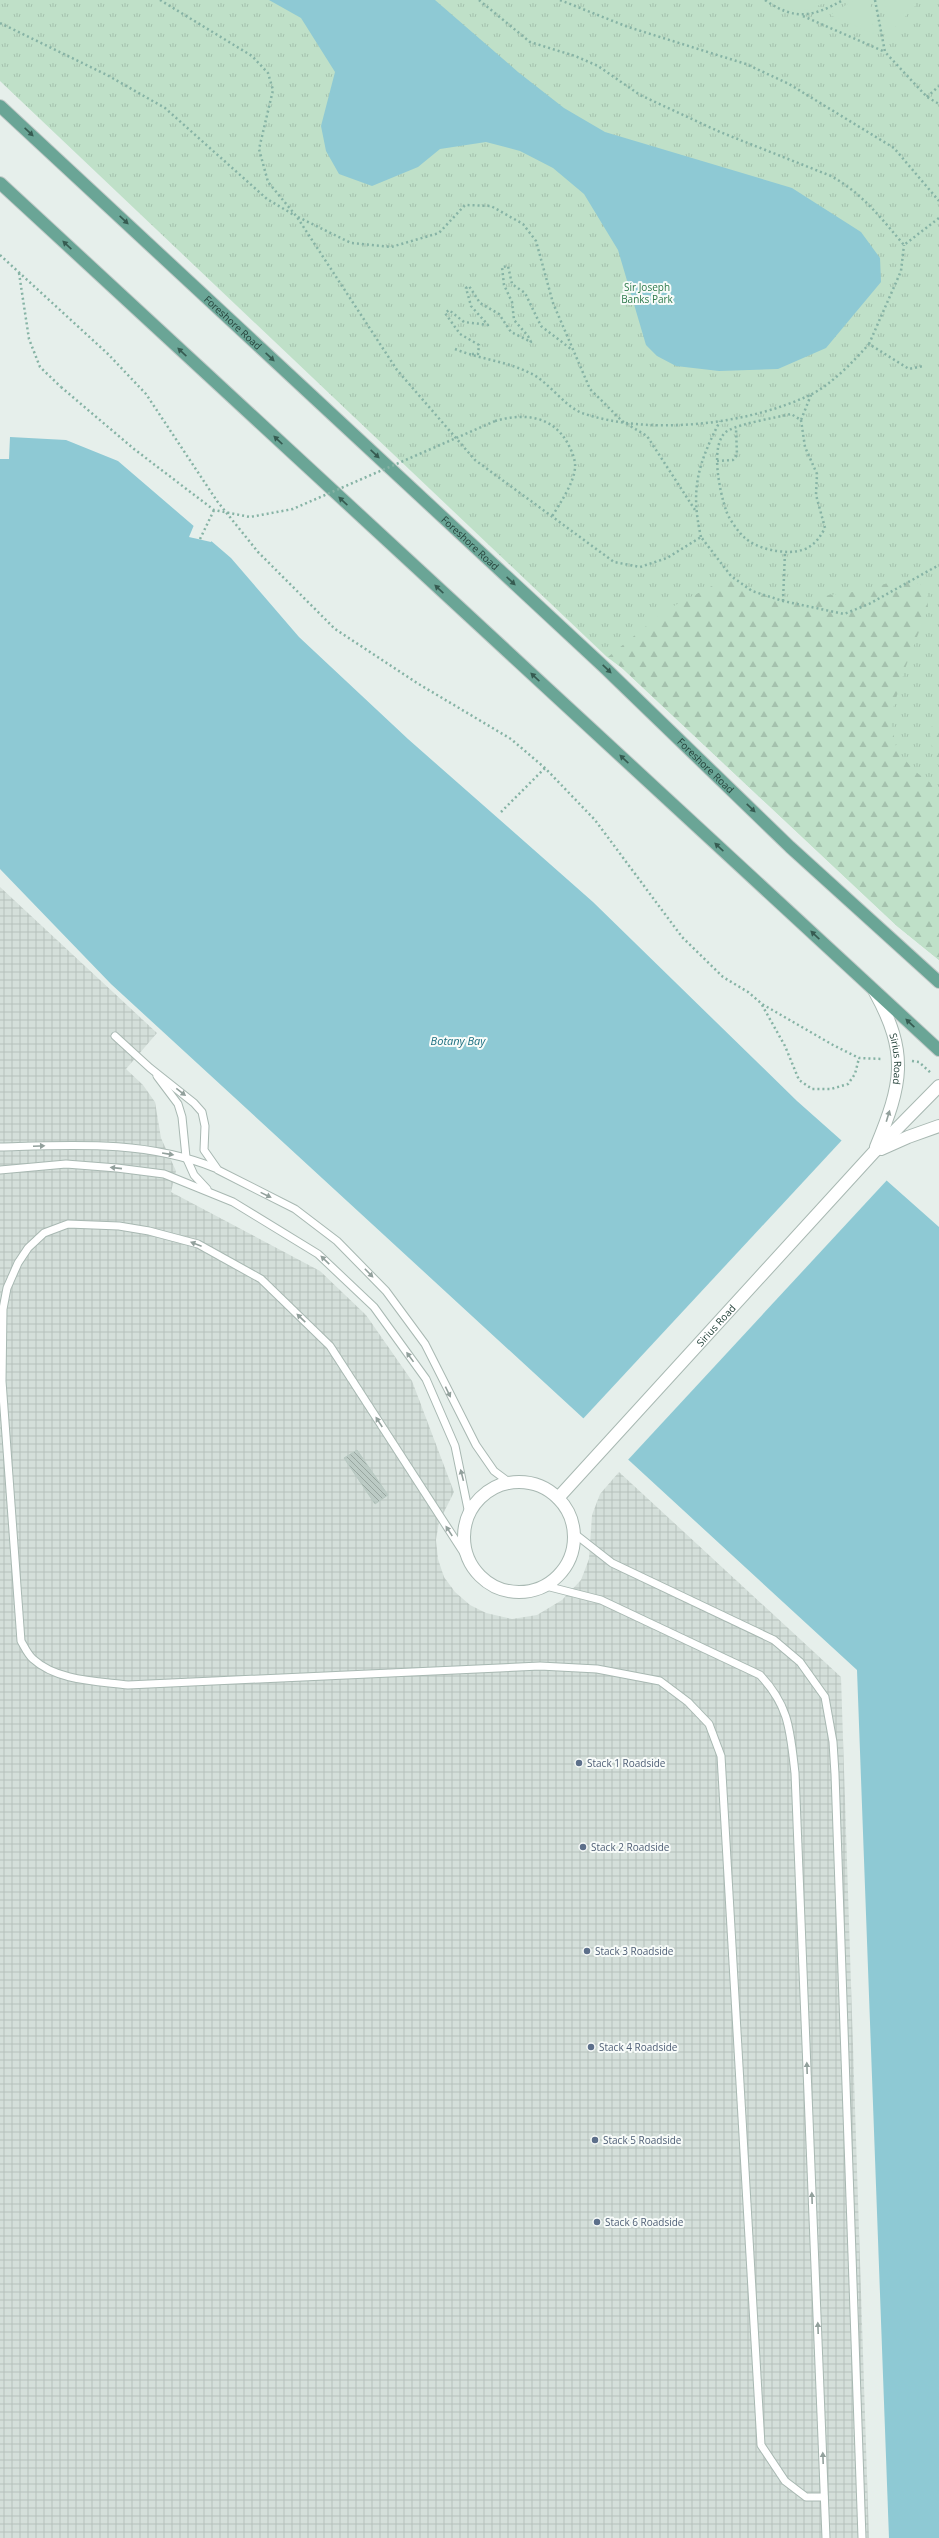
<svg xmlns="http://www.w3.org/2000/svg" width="939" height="2538" viewBox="0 0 939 2538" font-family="'Open Sans',sans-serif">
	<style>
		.industrial { fill: url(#industrial-grid) }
		.grass { fill: url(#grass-tufts) }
		.forest { fill: url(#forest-firs) }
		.garden { fill: #bfe0c8 }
		.water { fill: #8ec9d4 }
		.pier { fill: #e6efeb }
		.building { fill: url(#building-back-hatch); stroke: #b8c9c2 }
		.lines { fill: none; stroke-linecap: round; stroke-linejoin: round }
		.lane-casing { stroke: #a8b8b2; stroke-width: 9 }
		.street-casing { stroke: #a8b8b2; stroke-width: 14 }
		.primary-casing { stroke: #c2cac8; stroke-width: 14 }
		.path { stroke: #86b3a5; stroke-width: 2.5; stroke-dasharray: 2 3; stroke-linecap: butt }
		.lane { stroke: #fff; stroke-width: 7 }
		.street { stroke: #fff; stroke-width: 12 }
		.primary { stroke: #6aa596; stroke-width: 12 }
		.path-bridge { stroke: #86b3a5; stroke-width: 2.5; stroke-dasharray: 2 3; stroke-linecap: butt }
		.oneway { fill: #365b51 }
		.oneway2 { fill: #92a09c }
		.service-dot { fill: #5c6f8a; stroke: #f7fbf9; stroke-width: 1.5 }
		.labels { text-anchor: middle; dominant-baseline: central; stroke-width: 4; stroke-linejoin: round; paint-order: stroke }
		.park-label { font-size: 10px; fill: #2d7a4b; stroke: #f7fbf9 }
		.street-label { font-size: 10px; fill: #24423a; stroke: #f7fbf9 }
		.service-label { font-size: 10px; fill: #4e5e75; stroke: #f7fbf9; text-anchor: start }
		.water-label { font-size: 11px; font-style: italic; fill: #1c6f80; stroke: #f7fbf9 }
	</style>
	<defs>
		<pattern id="industrial-grid" width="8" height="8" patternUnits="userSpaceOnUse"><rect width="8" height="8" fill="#d4dfda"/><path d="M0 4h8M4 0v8" fill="none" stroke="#b6c1bc"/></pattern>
		<pattern id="grass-tufts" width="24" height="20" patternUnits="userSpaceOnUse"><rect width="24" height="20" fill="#bfe0c8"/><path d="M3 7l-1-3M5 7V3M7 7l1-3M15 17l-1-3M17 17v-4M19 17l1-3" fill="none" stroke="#a4c1ad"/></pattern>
		<pattern id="forest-firs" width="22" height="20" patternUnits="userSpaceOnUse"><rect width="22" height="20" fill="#bfe0c8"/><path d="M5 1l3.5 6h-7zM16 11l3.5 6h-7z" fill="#a4c1ad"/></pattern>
		<pattern id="building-back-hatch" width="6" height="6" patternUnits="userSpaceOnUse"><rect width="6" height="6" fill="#bbcac4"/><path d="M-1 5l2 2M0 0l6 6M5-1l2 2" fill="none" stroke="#98a6a0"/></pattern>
	</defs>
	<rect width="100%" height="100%" fill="#e6efeb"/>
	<polygon class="industrial" points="0,887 157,1033 126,1069 143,1085 155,1102 161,1138 176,1171 171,1192 320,1271 366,1315 412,1381 454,1492 439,1522 436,1540 438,1559 444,1577 455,1592 470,1605 486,1613 512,1619 537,1615 562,1600 581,1580 589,1559 592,1515 600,1494 619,1472 841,1677 869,2538 0,2538"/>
	<polygon class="grass" points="0,0 939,0 939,960 897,926 622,668 607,657 0,81"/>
	<g class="forest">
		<polygon points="731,576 752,591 783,601 853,592 904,579 920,584 927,590 928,608 906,666 890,718 897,751 916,772 939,789 939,960 897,926 622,668 608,657 666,610"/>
		<path d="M939 718V766C933 754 923 727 939 718Z"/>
	</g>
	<g class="garden">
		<path d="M767 0H829C809 13 786 14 767 0Z"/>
		<polygon points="854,0 870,0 874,34 830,15"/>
		<polygon points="884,0 910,0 916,5 890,33"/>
	</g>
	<g class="water">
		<polygon points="269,0 435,0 518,72 564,108 605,132 792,188 861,232 880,258 881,282 826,348 778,369 719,371 676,366 657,356 646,345 618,250 584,194 553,168 520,151 486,142 440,149 418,167 372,186 339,174 326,151 321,126 335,72 301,18"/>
		<polygon points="10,437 66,440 118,461 231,558 299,637 408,739 593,902 797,1101 939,1227 939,2538 889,2538 857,1670 111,984 0,869 0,459 9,459"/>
	</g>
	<g class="pier">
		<polygon points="194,525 212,540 211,542 189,537"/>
		<polygon points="843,1139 888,1179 626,1462 581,1421"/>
	</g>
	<polygon class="building" points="357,1450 388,1495 375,1504 344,1458"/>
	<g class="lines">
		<g class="lane-casing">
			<g id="lane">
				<polyline points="115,1036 150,1068 194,1103 202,1112 205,1126 204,1150 218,1170 295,1209 337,1241 386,1291 425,1344 476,1445 494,1471 510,1483"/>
				<polyline points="157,1076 178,1104 182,1117 186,1157 194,1175 207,1189"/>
				<path d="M0 1147C73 1145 145 1140 215 1168"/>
				<polyline points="0,1170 66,1164 117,1168 164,1174 233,1202 318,1254 374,1307 426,1379 455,1446 469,1514"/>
				<polyline points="575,1534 612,1563 774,1640 800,1662 825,1697 833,1742 835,1774 862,2538"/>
				<path d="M471 1564 330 1346 261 1279 198 1244 149 1231 119 1226 68 1224 44 1233 28 1248 18 1263 7 1288 3 1309 2 1381 21 1641C24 1646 28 1655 33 1659 57 1681 97 1681 128 1685L540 1666 597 1669 660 1681 688 1702 709 1724 721 1756 761 2445 785 2481 806 2497H824"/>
				<path d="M546 1586 601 1600 760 1675C790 1707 790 1731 795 1773L826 2538"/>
			</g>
		</g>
		<g class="street-casing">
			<g id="street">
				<path id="s1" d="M875 992C909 1054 902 1084 876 1147"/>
				<polyline points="881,1149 908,1137 939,1126"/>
				<circle cx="519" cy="1537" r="55"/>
				<path id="s2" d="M558 1498 874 1152 939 1086"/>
			</g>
		</g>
		<g class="primary-casing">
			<g id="primary">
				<path id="s3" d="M0 106 603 666 790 847 939 982"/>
				<polyline points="0,183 939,1050"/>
			</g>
		</g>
		<g class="path">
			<polyline points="160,0 252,56 268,73 273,90 259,149 268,182 297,217 397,370 475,460 614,562 640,567 667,558 701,537 731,576 752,591 783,601 844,614 869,604 939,565"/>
			<path d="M479 0 530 42 575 56 598 66 640 95 720 132 831 176C862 193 881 218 904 245L939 218"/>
			<polyline points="560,0 628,27 746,64 789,84 894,148 939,201"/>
			<path d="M765 0C795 21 813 17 843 0"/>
			<polyline points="875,0 885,52 927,97 939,104"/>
			<polyline points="803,16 885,52"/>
			<polyline points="0,23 107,75 165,108 267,199 294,215"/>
			<polyline points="927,97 939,86"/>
			<polyline points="298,217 351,243 391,247 439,233 465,205 491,206 523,224 536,241 553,303 590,389 622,421 647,436 695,510"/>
			<polyline points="0,255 108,354 146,394 217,501 258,552 335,629 417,683 511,739 545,768 595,820 682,937 723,977 748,992 762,1004 833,1045 859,1058 883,1059"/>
			<polyline points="19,273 29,339 40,367 61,387"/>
			<polyline points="869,344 901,271 904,245"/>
			<path d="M455 349C479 359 506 361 530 373 548 381 564 406 582 413 649 436 746 425 810 395 831 385 854 361 869 344L909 369 923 366"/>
			<polyline points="472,354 478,354 479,345 460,334 445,313 449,310 464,322 488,325 471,306 466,288 469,286 480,303 499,314 511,332 531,342 528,336 514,320 512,302 504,285 502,267 508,266 512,284 525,293 541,326 571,349"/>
			<path d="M801 420 805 447 817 474 816 495 825 528C817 543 809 551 790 552 776 552 756 548 745 538 739 533 728 518 726 510 720 493 708 440 729 430 743 423 774 418 791 414L801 420 811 395"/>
			<path d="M495 421C523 413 551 415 567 442 571 449 576 460 575 468 574 483 559 505 551 518"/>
			<polyline points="717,461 733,460 737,455 736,428"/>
			<path d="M701 537C690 489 698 464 720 421"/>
			<polyline points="200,539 214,510"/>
			<polyline points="783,601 785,552"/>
			<polyline points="501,812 545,768"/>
			<polyline points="762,1005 785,1046 799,1080 812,1089 831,1089 848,1084 855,1074 859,1058"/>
			<polyline points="912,1061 919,1062 932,1074"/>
		</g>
		<use href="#lane" class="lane"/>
		<use href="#street" class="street"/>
		<use href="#primary" class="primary"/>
		<polyline class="path-bridge" points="61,387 134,449 214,510 250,517 293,509 495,421"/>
	</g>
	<defs><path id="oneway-solid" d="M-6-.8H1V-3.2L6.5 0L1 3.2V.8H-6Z"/></defs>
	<g class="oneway">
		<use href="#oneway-solid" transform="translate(29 132) rotate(43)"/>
		<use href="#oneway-solid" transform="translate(124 220) rotate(43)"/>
		<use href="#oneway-solid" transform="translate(67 245) rotate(-137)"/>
		<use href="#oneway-solid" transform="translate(182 352) rotate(-137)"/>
		<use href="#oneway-solid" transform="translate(270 357) rotate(43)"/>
		<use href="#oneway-solid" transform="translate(278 440) rotate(-137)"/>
		<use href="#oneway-solid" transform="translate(375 454) rotate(43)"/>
		<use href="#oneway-solid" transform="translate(343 501) rotate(-137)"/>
		<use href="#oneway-solid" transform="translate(511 581) rotate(43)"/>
		<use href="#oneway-solid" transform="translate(439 589) rotate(-137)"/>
		<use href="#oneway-solid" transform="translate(607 669) rotate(44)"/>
		<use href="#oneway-solid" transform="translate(535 677) rotate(-137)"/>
		<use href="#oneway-solid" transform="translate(624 759) rotate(-137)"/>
		<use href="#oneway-solid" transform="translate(751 808) rotate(44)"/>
		<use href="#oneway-solid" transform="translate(719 847) rotate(-137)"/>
		<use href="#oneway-solid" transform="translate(815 935) rotate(-137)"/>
		<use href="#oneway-solid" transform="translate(910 1023) rotate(-137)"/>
	</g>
	<g class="oneway2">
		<use href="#oneway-solid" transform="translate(181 1092) rotate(38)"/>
		<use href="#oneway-solid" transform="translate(888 1116) rotate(-73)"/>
		<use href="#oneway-solid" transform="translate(39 1146) rotate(-2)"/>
		<use href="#oneway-solid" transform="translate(168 1154) rotate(9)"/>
		<use href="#oneway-solid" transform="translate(116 1168) rotate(-174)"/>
		<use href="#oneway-solid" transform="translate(266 1195) rotate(26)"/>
		<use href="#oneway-solid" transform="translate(196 1244) rotate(-159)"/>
		<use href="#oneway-solid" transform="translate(325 1260) rotate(-136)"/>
		<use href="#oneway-solid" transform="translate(369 1273) rotate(46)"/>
		<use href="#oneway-solid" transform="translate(301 1318) rotate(-136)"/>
		<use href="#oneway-solid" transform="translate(410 1357) rotate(-126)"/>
		<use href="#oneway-solid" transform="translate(448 1392) rotate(64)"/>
		<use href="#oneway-solid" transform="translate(379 1422) rotate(-123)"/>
		<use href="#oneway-solid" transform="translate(462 1475) rotate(-104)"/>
		<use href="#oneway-solid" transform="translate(449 1531) rotate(-123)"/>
		<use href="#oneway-solid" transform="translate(807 2068) rotate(-92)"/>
		<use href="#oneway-solid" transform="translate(812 2198) rotate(-92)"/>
		<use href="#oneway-solid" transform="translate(818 2328) rotate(-92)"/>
		<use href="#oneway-solid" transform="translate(823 2458) rotate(-92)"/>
	</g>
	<g class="service-dot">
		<circle cx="579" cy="1763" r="4"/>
		<circle cx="583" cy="1847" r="4"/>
		<circle cx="587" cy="1951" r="4"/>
		<circle cx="591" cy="2047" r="4"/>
		<circle cx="595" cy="2140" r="4"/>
		<circle cx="597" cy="2222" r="4"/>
	</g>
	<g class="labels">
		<g class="park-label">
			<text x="647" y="287">Sir Joseph<tspan x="647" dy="12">Banks Park</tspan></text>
		</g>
		<g class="street-label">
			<text stroke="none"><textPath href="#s3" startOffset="318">Foreshore Road</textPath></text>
			<text stroke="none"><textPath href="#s3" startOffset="642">Foreshore Road</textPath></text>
			<text stroke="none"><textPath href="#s3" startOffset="966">Foreshore Road</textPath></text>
			<text stroke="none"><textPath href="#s1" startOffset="71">Sirius Road</textPath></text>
			<text stroke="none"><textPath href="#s2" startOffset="234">Sirius Road</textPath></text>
		</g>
		<g class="service-label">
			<text x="587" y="1763">Stack 1 Roadside</text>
			<text x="591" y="1847">Stack 2 Roadside</text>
			<text x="595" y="1951">Stack 3 Roadside</text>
			<text x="599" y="2047">Stack 4 Roadside</text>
			<text x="603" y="2140">Stack 5 Roadside</text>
			<text x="605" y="2222">Stack 6 Roadside</text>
		</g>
		<g class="water-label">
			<text x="458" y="1040">Botany Bay</text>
		</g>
	</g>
</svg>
